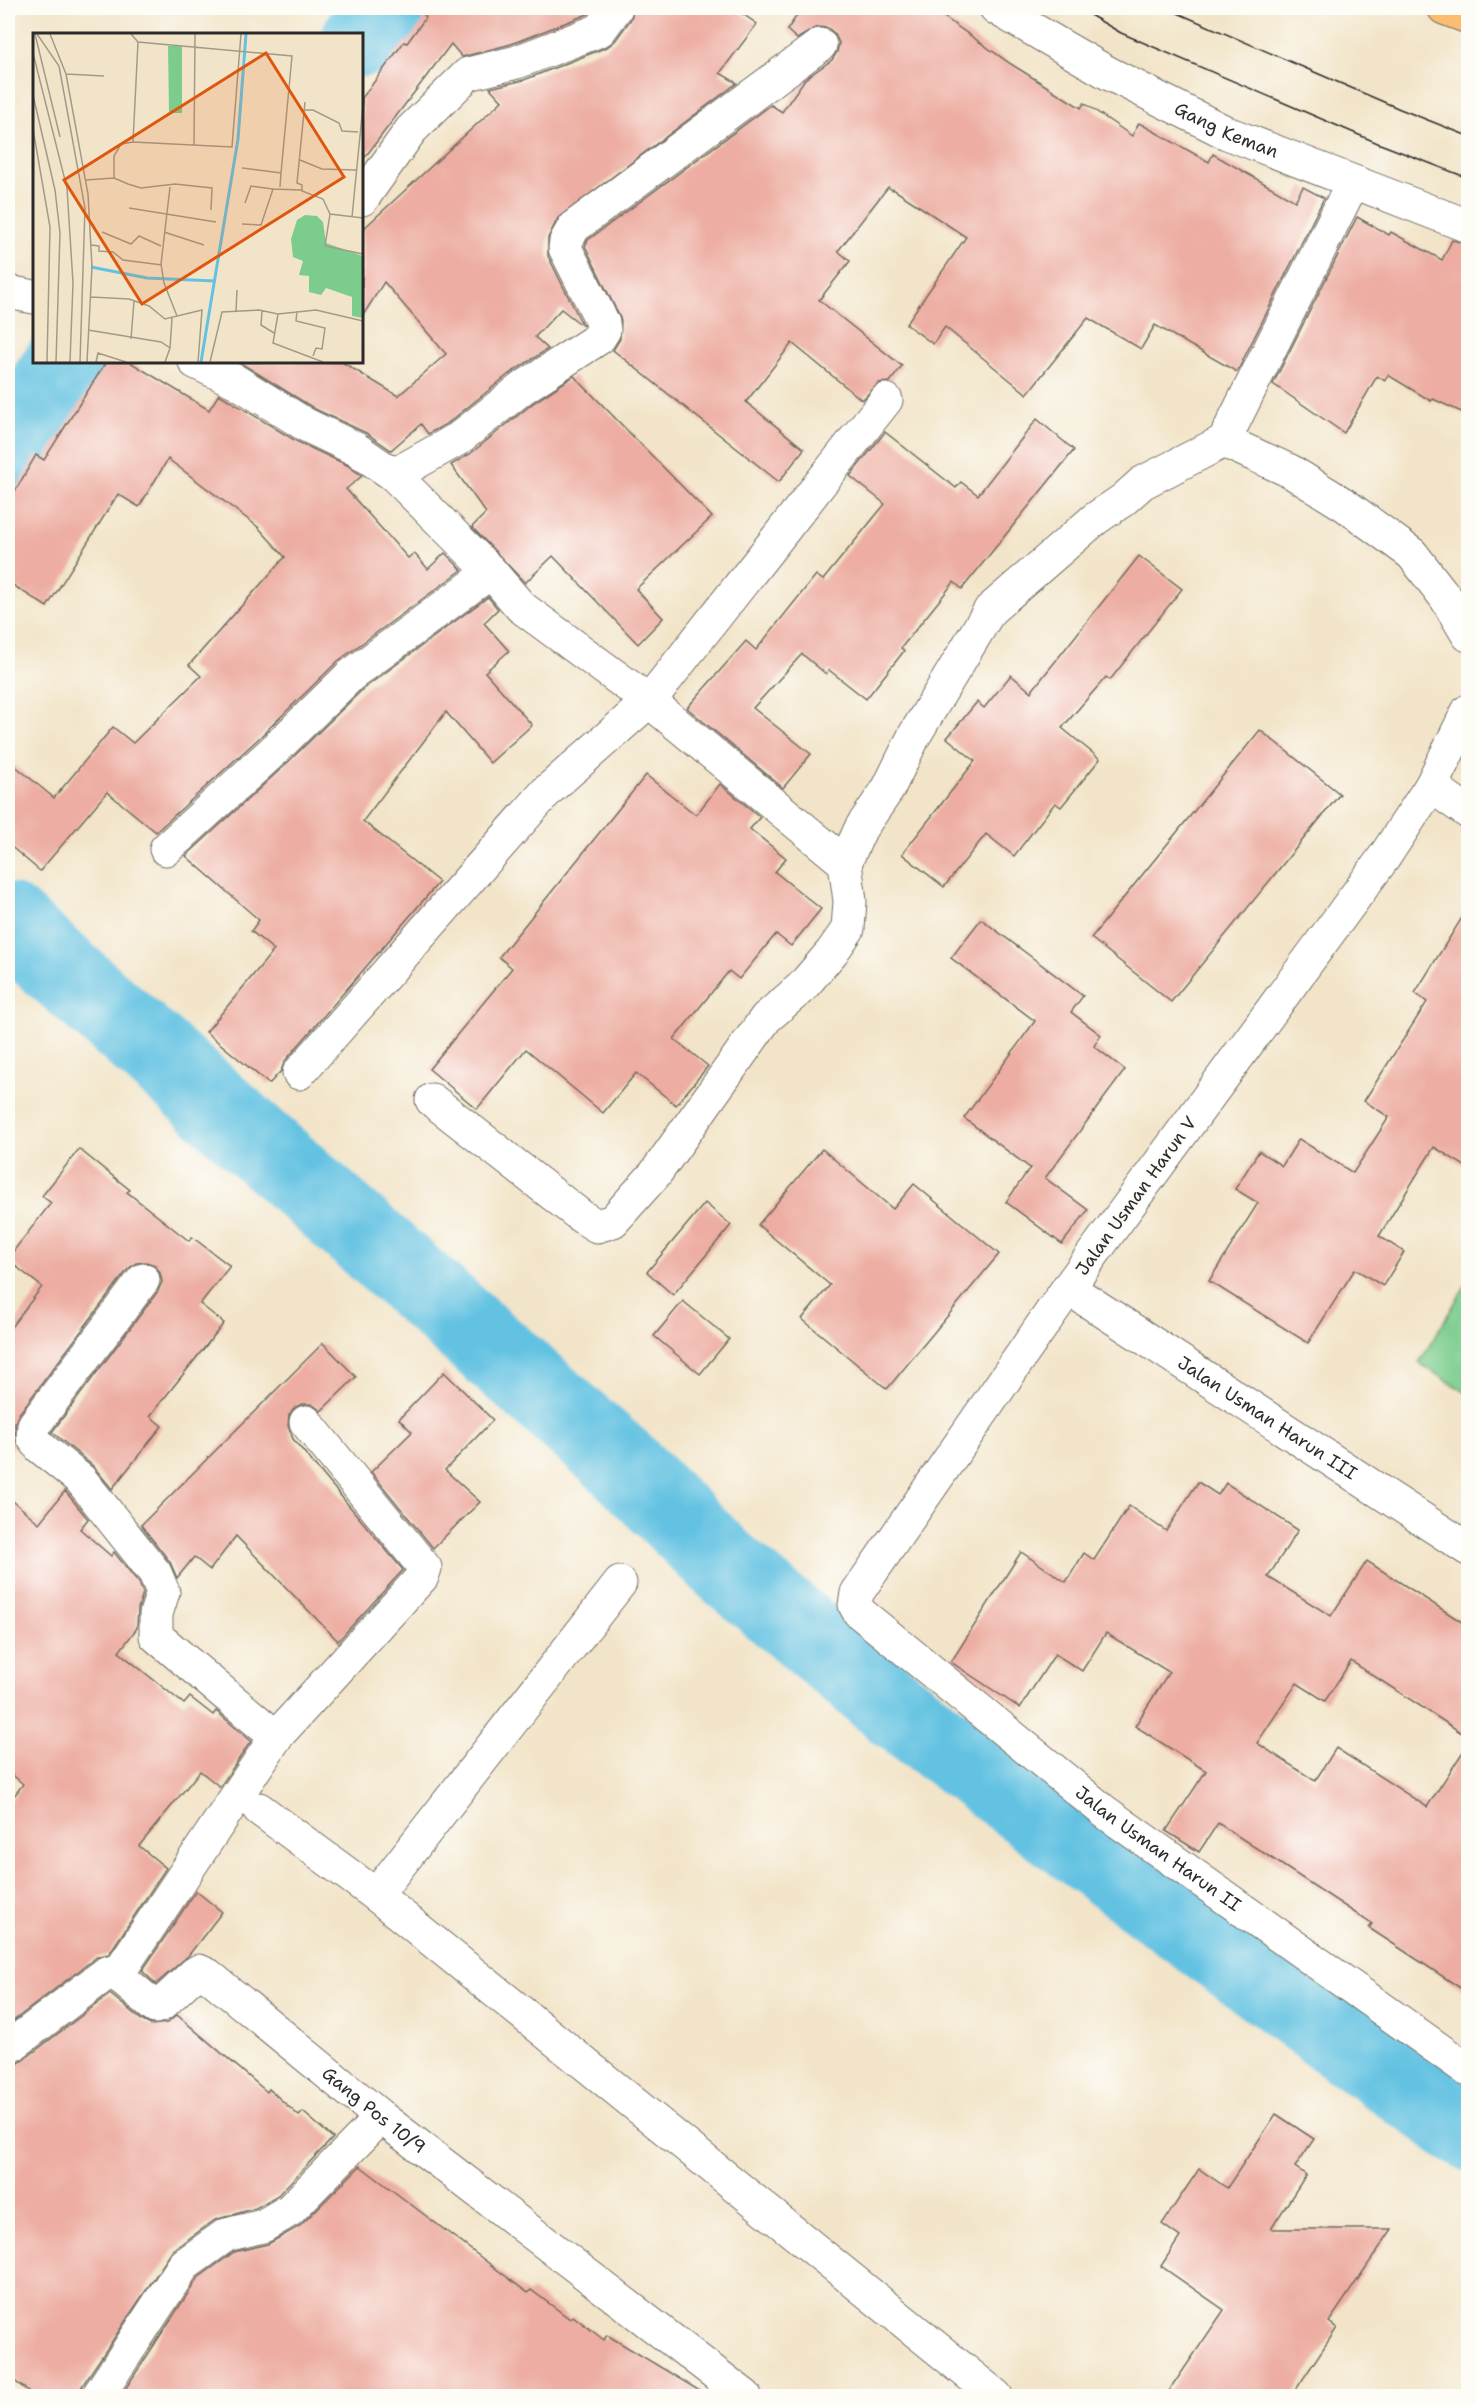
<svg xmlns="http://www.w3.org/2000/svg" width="1476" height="2404" viewBox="0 0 1476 2404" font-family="'Shantell Sans',sans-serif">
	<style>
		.green { fill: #7ccd8d; stroke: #547c5c; stroke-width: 1.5 }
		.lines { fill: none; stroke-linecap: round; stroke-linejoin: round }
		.river { stroke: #63c2e2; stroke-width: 80 }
		.building { fill: #edada2 }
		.street-casing { stroke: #716c62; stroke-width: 35 }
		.highway-casing { stroke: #716c62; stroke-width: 35 }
		.street { stroke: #fff; stroke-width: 33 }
		.highway { stroke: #fcbd6f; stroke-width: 33 }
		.tram { stroke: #2b2b2b; stroke-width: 1.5 }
		.labels { text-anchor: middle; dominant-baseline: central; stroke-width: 4.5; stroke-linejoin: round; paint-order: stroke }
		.street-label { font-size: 18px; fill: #2b2b2b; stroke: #fdfcf7 }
		.inset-river { fill: none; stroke: #63c2e2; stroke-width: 3 }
		.inset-road { fill: none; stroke: #a29a89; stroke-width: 1.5 }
		.view { fill: #df570e; fill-opacity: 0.15; stroke: #df570e; stroke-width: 3 }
		.inset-edge { fill: none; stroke: #2b2b2b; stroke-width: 3 }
	</style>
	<rect width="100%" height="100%" fill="#fdfcf7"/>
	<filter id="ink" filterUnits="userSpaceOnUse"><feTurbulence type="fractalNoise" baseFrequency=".0167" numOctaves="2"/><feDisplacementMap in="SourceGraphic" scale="12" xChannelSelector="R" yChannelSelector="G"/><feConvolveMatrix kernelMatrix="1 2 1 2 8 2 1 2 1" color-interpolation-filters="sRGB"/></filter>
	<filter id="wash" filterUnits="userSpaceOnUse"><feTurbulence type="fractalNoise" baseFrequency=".008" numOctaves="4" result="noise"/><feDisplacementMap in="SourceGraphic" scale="24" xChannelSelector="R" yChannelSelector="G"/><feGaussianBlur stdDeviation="1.35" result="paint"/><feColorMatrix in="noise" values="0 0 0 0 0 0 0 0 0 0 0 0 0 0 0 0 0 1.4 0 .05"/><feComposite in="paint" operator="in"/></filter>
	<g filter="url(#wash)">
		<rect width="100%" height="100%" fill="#f2e4c8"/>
		<polygon class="green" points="1468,1281 1468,1394 1419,1363"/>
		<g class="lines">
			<g class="river">
				<polyline points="362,37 385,8"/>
				<polyline points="8,448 65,362"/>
				<polyline points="8,923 620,1462 723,1564 897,1710 1337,2038 1468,2130"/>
			</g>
		</g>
		<g id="blocks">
			<g class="building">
				<polygon points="417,8 593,8 588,14 511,44 462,57 451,44 362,161 362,98 404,42 407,43 426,17"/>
				<polygon points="634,8 734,8 757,24 720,73 737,83 558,218 548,238 548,256 583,326 561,309 535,337 548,349 509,374 448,423 428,434 421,424 391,450 366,433 315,409 239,362 342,362 398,396 446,354 384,282 362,317 362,230 502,101 490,88 524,80 607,47 615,41 631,19"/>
				<polygon points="802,8 931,8 1011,64 1081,108 1084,103 1132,136 1139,123 1209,162 1213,154 1295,201 1303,187 1324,198 1237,372 1155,325 1141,349 1088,318 1027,394 945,327 933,344 906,324 966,237 893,189 892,190 888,187 838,251 850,261 819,300 902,366 890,382 879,383 862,400 792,343 746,402 804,449 779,482 613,350 620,339 621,320 585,246 588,240 771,105 782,112 805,79 832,60 837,52 839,43 835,34 828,28 817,27 797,39 787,30"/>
				<polygon points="1357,217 1389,235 1391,232 1442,260 1452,240 1468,244 1468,415 1433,399 1431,401 1388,375 1385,381 1377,376 1344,433 1273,384"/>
				<polygon points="106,362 130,362 209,410 219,394 296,441 347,465 362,476 346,489 408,558 414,553 428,569 445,553 462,570 338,661 257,740 156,832 107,792 40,871 8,844 8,760 54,798 113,727 133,743 201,676 189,665 285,557 258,527 168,459 139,507 118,494 47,607 8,582 8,503 36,455 44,460"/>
				<polygon points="574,376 712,517 636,589 663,618 638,644 553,556 525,583 472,527 486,513 451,465 470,454 532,404"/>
				<polygon points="1037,419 1074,450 962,589 954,582 901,648 904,651 866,699 829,670 826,674 802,654 753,708 811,754 783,788 687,708 746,641 756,650 816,575 823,580 885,504 850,476 885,432 956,488 961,482 978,495"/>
				<polygon points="1139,556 1182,589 1110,680 1106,677 1062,728 1100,759 1061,807 1055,803 1014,856 986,834 944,887 902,854 975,761 947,738 977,702 984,708 1011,675 1031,692"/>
				<polygon points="488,597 498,609 484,623 509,651 485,672 532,725 490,763 446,712 363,821 439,882 285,1061 281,1071 269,1084 206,1032 274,950 251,931 259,920 186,856 283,767 363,689"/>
				<polygon points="1260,730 1340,794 1171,1002 1091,938"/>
				<polygon points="646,775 696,815 720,784 760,817 750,829 786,858 775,872 821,909 791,946 776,934 739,979 729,971 674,1039 708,1066 676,1105 636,1073 603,1113 526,1049 477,1109 429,1069 512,968 499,957"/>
				<polygon points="1468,908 1468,1168 1434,1147 1379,1236 1404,1252 1383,1286 1355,1269 1308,1343 1209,1281 1258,1203 1235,1189 1259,1151 1282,1166 1299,1139 1353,1173 1389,1117 1364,1101 1427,1002 1415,993"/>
				<polygon points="981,919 1083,996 1071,1012 1101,1035 1094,1046 1125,1070 1045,1178 1088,1210 1062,1244 1006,1202 1030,1168 964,1118 1035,1021 951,958"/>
				<polygon points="79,1149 130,1190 127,1192 189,1241 192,1237 230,1266 200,1304 224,1323 150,1416 162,1426 112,1489 93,1466 52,1432 158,1291 162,1282 160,1273 155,1265 146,1262 136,1263 128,1269 19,1414 15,1423 16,1441 8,1453 8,1331 42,1287 8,1260 8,1258 51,1203 42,1196"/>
				<polygon points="822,1149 893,1209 914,1184 999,1254 887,1389 802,1319 830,1285 758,1225"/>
				<polygon points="705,1203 731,1225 673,1295 647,1272"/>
				<polygon points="683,1301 729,1339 700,1374 654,1336"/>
				<polygon points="323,1343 356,1377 321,1411 312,1404 302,1404 295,1407 289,1415 288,1426 293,1439 403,1570 338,1641 236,1536 210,1570 194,1557 177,1578 170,1562 141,1525"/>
				<polygon points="444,1372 493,1420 445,1470 480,1502 433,1548 371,1472 412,1432 399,1419"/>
				<polygon points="1198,1482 1218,1495 1226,1483 1298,1530 1268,1577 1331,1616 1367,1561 1468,1626 1468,1737 1351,1661 1325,1701 1297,1683 1257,1743 1315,1781 1336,1748 1427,1807 1468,1744 1468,1993 1369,1928 1372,1924 1218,1823 1199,1852 1166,1831 1206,1771 1135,1726 1169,1672 1106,1633 1082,1671 1055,1654 1020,1708 951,1662 1021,1552 1066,1582 1084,1553 1094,1560 1129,1506 1166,1531"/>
				<polygon points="65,1491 88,1519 80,1529 111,1556 114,1552 139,1583 143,1593 138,1609 137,1628 119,1652 184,1704 190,1697 213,1715 216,1711 251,1741 220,1787 200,1771 139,1846 166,1868 109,1954 97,1957 8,2025 8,1804 23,1784 8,1771 8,1497 39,1523"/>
				<polygon points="196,1891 222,1912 188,1956 156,1984 142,1971"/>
				<polygon points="110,1994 143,2021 151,2025 167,2023 177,2015 267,2092 269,2089 299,2116 303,2112 333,2138 278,2195 256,2208 215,2220 173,2250 82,2386 80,2397 36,2397 8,2376 8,2066 19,2063"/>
				<polygon points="1276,2114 1314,2139 1295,2167 1306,2175 1271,2229 1392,2229 1329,2322 1337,2328 1291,2397 1165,2397 1224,2310 1161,2266 1180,2237 1162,2224 1199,2169 1227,2188"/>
				<polygon points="360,2166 528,2293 531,2290 570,2319 573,2316 604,2340 607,2335 710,2397 120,2397 198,2278 234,2252 268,2244 300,2226"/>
			</g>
		</g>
	</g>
	<g filter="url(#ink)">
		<use href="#blocks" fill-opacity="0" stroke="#716c62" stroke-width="1.5"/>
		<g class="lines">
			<g class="street-casing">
				<g id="street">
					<path id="s1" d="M996 8 1108 73 1227 133 1468 226"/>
					<polyline points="362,199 411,130 468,74 517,62 600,30 616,8"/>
					<polyline points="8,292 34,297"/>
					<polyline points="195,362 237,382 306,425 356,449 394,475 491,572 521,607 649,701 845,863"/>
					<polyline points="1224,441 1353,182"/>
					<polyline points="394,475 458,439 521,389 599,338 604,330 603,323 565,248 566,241 574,227 820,45"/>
					<path id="s2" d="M1468 711 1431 786 1385 856 1068 1288 857 1593 855 1605 859 1612 1105 1812 1468 2070"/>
					<polyline points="1431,786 1468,812"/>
					<polyline points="166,849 270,754 351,675 491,572"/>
					<polyline points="299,1073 547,791 649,701 886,400"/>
					<polyline points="432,1100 582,1217 597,1226 613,1221 655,1174 766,1018 802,987 832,952 848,929 850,901 845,863 861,828 888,789 914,736 990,610 1095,519 1123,500 1142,483 1224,441 1290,471 1345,505 1412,554 1446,598 1468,635"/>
					<path id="s3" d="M1068 1288 1468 1549"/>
					<polyline points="276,1737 422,1577 425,1568 306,1422"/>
					<polyline points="259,1809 376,1895 620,1583"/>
					<polyline points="376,1895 996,2396"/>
					<polyline points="117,1975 276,1737 156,1636 156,1614 163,1592 155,1573 81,1480 40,1447 33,1437 34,1425 143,1280"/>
					<path id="s4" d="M8 2048 108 1972 117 1975 155 2007 161 2005 194 1974 199 1971 208 1975 381 2117 745 2396"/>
					<polyline points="98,2396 184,2265 226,2235 263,2226 290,2210 381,2117"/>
				</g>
			</g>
			<g class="highway-casing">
				<polyline id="highway" points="1444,8 1468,17"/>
			</g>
			<use href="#street" class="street"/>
			<use href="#highway" class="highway"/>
			<g class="tram">
				<polyline points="1078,8 1121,33 1380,144 1468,178"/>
				<polyline points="1166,8 1400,109 1468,136"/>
			</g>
		</g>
	</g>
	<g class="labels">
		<g class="street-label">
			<text stroke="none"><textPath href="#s1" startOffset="261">Gang Keman</textPath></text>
			<text transform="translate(1136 1196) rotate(-54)">Jalan Usman Harun V</text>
			<text stroke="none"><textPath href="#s3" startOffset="238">Jalan Usman Harun III</textPath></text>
			<text stroke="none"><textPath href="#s2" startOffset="1476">Jalan Usman Harun II</textPath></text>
			<text stroke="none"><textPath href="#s4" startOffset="466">Gang Pos 10/9</textPath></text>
		</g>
	</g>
	<g transform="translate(33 33)">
		<rect width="330" height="330" fill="#f2e4c8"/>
		<path d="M135 13H149V80H136ZM272 182 284 183 290 189 293 210 330 223V285L319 283V264L293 255 288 262 276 259V243L266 242 270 228 260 224 258 206 264 187Z" fill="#7ccd8d"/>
		<path class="inset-river" d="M58 234 114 245 182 248M168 329 205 106 213 1"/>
		<path class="inset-road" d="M2 1 27 104M4 1 26 33 52 175 47 329M17 1 33 41 55 161 59 234 54 329M98 1 105 9 259 23 248 140M0 20 34 155 40 250 37 329M33 41 71 43M0 62 22 157 27 200 23 329M272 69 264 150 269 152V158L290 166 297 181 330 185M272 77H280L306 90 309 98 325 99M0 96 17 194 14 329M100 109 105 9M161 113 162 1M267 127 289 136 323 137M209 135 248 140 247 154M53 147 81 145M137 154 128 231 131 250 144 283M212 170 218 153 240 156M96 175 183 189M178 177 179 155 142 151 108 155 95 151 81 145V123L88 111 100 109 199 114 208 1M297 181 292 213 330 221M319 184 330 72M209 191 228 192 240 156 269 157M69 199 98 211 106 203 128 213M131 199 171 212M58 212 66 213V218L80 219 90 227 129 232M0 245V271M58 264 96 266 116 273 132 286 169 277 165 329M203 278 204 257M229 278 228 292 241 300M264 278 263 288 292 295 289 316 283 315 280 323M245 281 240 310 290 329M55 297 128 309 137 315 132 329M98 306 101 268M137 315 139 285M63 329 65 320 93 329M177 329 189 279 226 277 245 281 283 277 330 288"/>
		<path class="view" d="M233 20 311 144 109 271 31 147Z"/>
		<rect width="330" height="330" class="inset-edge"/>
	</g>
	<rect width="1476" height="2404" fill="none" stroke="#fdfcf7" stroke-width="30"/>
</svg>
